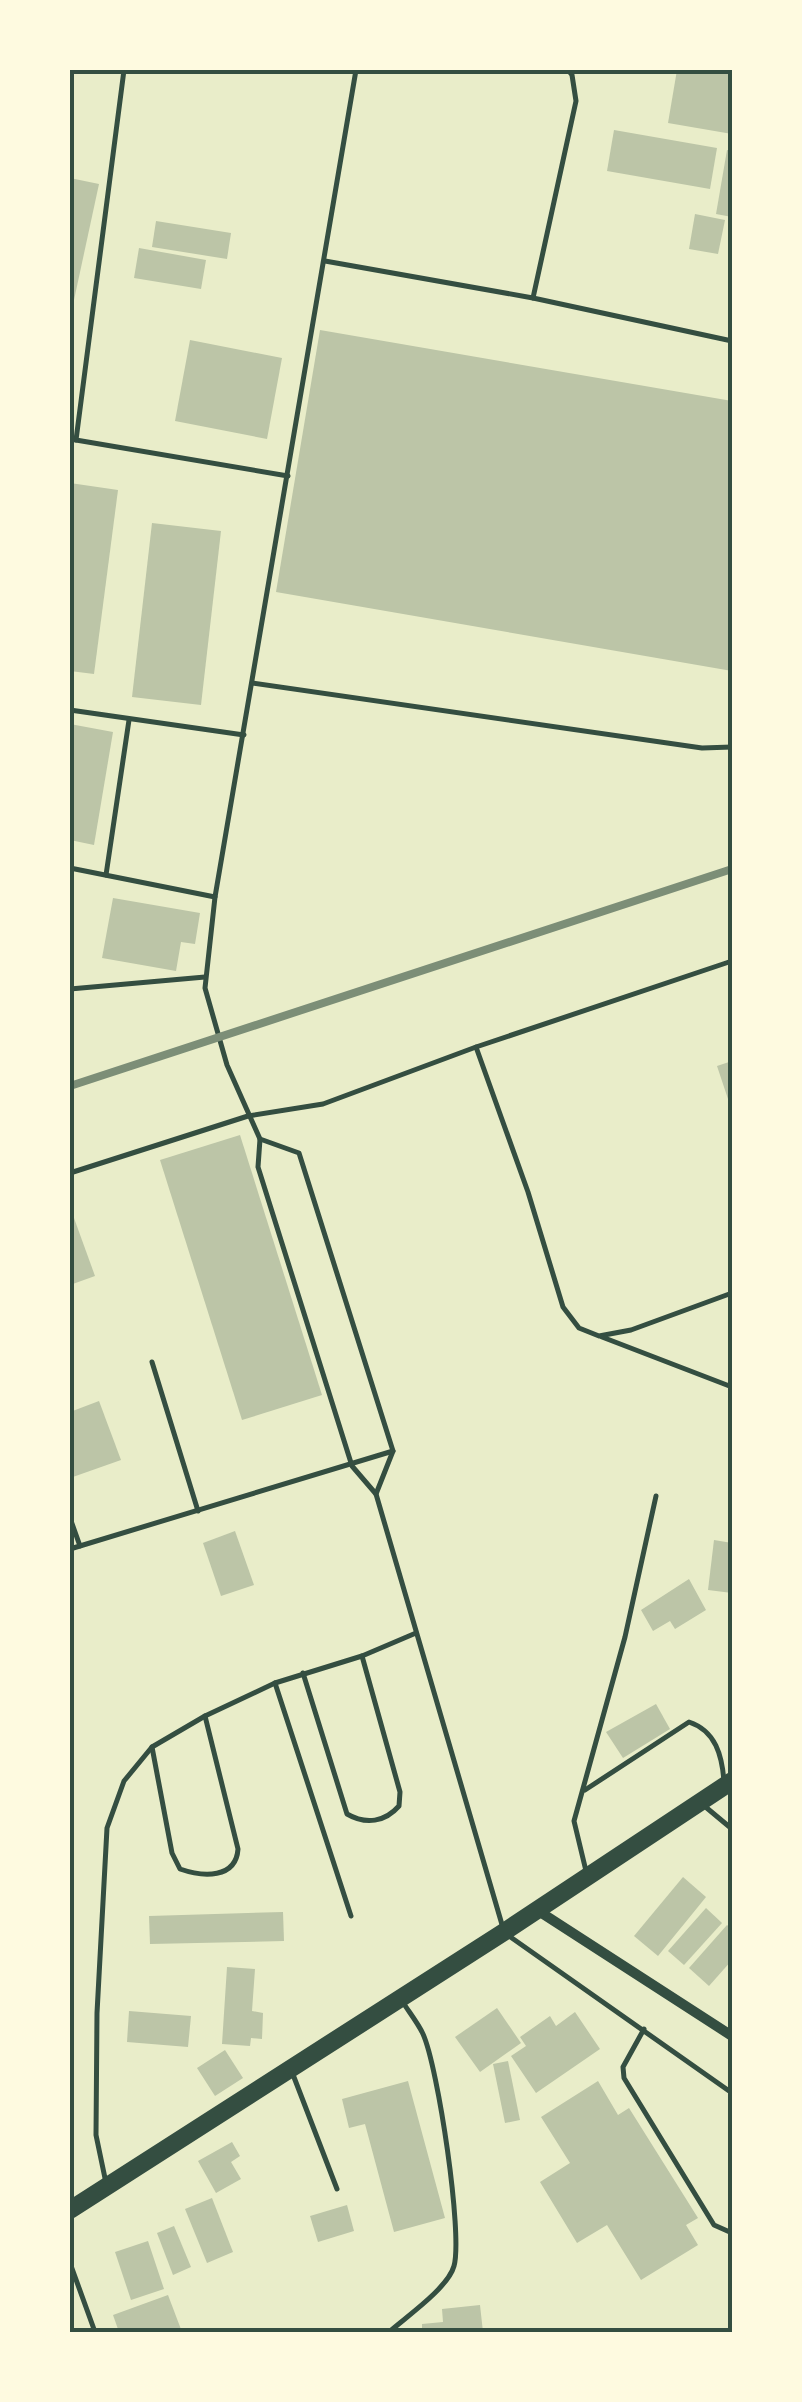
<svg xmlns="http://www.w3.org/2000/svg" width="802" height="2402" viewBox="0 0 802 2402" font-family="'Source Sans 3',sans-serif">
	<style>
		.building { fill: #bcc5a7 }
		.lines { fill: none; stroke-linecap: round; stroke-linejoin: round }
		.service { stroke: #344e41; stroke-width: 5 }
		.minor { stroke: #344e41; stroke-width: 10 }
		.trunk { stroke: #344e41; stroke-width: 18 }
		.rail { stroke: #7c8e77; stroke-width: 8 }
		.neatline { fill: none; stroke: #344e41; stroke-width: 4 }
	</style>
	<rect width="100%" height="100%" fill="#e9edc9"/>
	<g class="building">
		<polygon points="677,70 732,70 732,134 668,123"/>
		<polygon points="614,130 717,148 710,189 607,171"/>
		<polygon points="727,150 732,151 732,217 716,214"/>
		<polygon points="70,178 99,184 74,300 70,299"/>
		<polygon points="695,214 725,220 718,254 689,249"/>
		<polygon points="156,221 231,233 227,259 152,247"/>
		<polygon points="139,248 206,260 201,289 134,278"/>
		<polygon points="320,330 732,401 732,671 276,592"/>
		<polygon points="190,340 282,358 267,439 175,421"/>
		<polygon points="70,483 118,490 94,674 70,671"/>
		<polygon points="152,523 221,531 201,705 132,697"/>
		<polygon points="70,724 113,732 94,845 70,840"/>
		<polygon points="113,898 200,913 195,944 181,942 176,971 102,958"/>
		<polygon points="732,1061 732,1108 731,1108 717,1066"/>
		<polygon points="240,1135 322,1395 242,1420 160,1160"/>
		<polygon points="70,1207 95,1276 70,1285"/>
		<polygon points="99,1401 121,1460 70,1478 70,1412"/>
		<polygon points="235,1531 254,1585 221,1596 203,1543"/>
		<polygon points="714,1540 732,1543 732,1593 708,1590"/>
		<polygon points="689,1579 706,1610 675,1629 670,1621 653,1631 641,1610"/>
		<polygon points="656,1704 670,1729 623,1758 606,1732"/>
		<polygon points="683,1877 706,1897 658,1956 634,1936"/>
		<polygon points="706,1908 722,1923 684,1965 668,1951"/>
		<polygon points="283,1912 284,1941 150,1944 149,1916"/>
		<polygon points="727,1925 732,1929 732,1960 709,1986 689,1968"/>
		<polygon points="227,1967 255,1969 252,2011 263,2013 262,2039 251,2038 250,2046 222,2044"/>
		<polygon points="497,2008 521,2043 480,2072 455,2037"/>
		<polygon points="129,2011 191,2016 188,2047 127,2042"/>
		<polygon points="575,2012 600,2049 536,2093 511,2056 526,2046 520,2037 550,2016 556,2026"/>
		<polygon points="225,2050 243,2078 215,2096 197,2068"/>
		<polygon points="508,2061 520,2120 505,2123 493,2064"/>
		<polygon points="408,2081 445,2218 394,2232 365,2124 349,2128 342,2099"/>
		<polygon points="598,2081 618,2115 629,2108 698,2218 686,2225 698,2245 641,2280 607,2225 577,2243 540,2182 570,2163 541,2117"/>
		<polygon points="232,2142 240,2156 231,2162 241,2179 216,2193 198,2161"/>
		<polygon points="212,2198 233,2252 207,2263 185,2209"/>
		<polygon points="347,2205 354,2231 318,2242 310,2216"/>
		<polygon points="174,2226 191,2267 173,2275 157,2233"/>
		<polygon points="148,2241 164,2289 131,2300 115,2252"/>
		<polygon points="168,2295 182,2332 119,2332 113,2315"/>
		<polygon points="480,2305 483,2332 422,2332 422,2324 443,2322 442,2309"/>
	</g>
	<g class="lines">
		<g class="service">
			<polyline points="356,70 215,897 205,988 227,1065 260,1139 258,1167 352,1466 376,1494 503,1928"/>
			<polyline points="325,261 533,298 732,341"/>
			<polyline points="533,298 576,101 572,75 568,70"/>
			<polyline points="70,439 288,476"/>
			<polyline points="76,440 124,70"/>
			<polyline points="252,683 702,748 732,747"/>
			<polyline points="70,710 244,735"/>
			<polyline points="70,868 215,897"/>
			<polyline points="106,875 129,720"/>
			<polyline points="70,989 205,977"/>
			<polyline points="476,1047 528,1192 563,1307 579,1328 599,1336 631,1330 732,1293"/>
			<polyline points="260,1139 299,1153 393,1451 376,1494"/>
			<polyline points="70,1173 248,1116 323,1104 476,1047 732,961"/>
			<polyline points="602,1337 732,1387"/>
			<polyline points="152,1362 198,1511"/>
			<polyline points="70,1518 80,1546"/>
			<polyline points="70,1549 393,1451"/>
			<path d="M303 1673 347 1814C366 1825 385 1822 399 1806L400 1792 362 1656"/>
			<polyline points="275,1683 351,1916"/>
			<path d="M152 1747 172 1853 180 1869C203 1877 236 1879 238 1849L205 1716"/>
			<path d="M585 1790 689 1722C716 1731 722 1756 724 1781"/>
			<polyline points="702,1804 732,1829"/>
			<polyline points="586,1871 574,1821 625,1637 656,1496"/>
			<polyline points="509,1936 732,2093"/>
			<polyline points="644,2029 623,2067 624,2078 714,2225 732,2233"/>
			<polyline points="292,2072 337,2189"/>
			<polyline points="106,2183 96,2135 97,2013 107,1828 124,1781 152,1747 205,1716 275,1683 362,1656 416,1633"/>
			<polyline points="70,2263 95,2332"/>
			<path d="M389 2332C406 2317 448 2288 454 2266 463 2234 438 2067 423 2034 418 2023 409 2012 402 2001"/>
		</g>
		<polyline class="minor" points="537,1910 732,2036"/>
		<polyline class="trunk" points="70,2210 504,1932 732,1781"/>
		<polyline class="rail" points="70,1086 732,869"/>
	</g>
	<rect width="802" height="2402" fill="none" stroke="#fefae0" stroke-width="145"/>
	<rect x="72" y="72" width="658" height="2258" class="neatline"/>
</svg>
